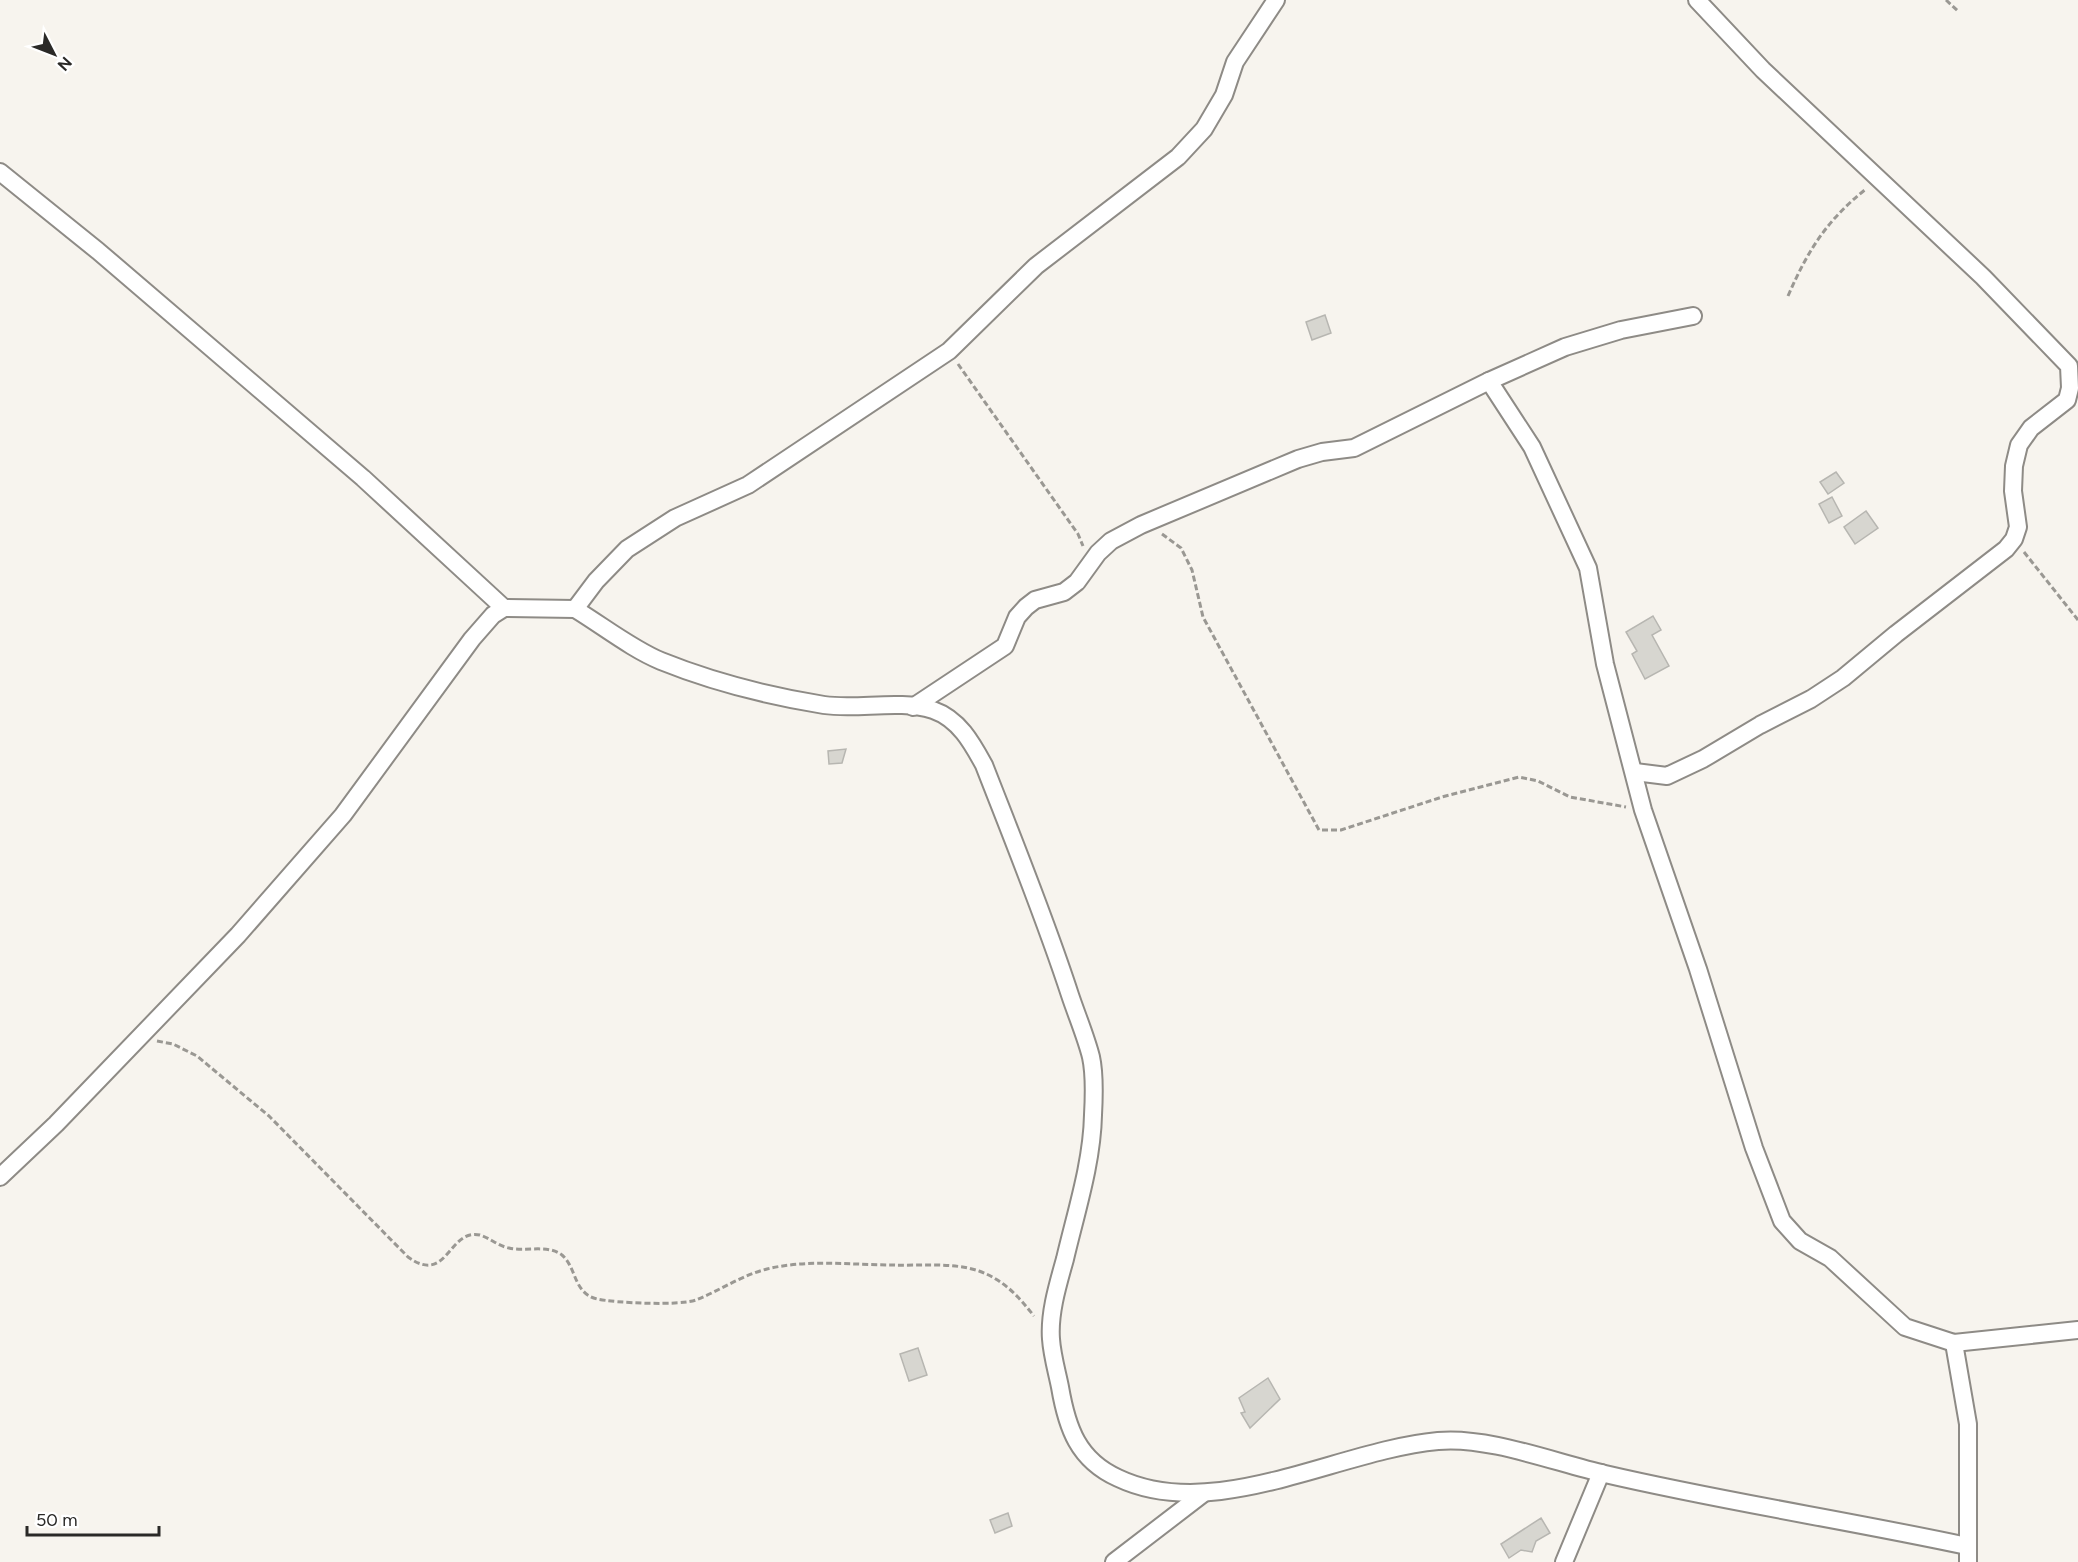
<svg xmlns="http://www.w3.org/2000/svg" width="2078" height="1562" viewBox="0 0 2078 1562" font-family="Figtree,sans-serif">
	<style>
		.building { fill: #d7d6d0; stroke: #b7b6b1; stroke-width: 1.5 }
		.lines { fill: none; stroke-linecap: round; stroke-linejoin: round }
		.minor-casing { stroke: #8e8b86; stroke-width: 20 }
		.path { stroke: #9a9893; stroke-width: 3; stroke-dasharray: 6 3; stroke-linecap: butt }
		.minor { stroke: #fff; stroke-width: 16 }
	</style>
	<rect width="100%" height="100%" fill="#f7f4ee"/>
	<g class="building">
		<polygon points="1325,315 1331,333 1312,340 1306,322"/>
		<polygon points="1836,472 1844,483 1828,494 1820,482"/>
		<polygon points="1832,497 1842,516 1829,523 1819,504"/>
		<polygon points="1866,511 1878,528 1855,544 1844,527"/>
		<polygon points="1653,616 1661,630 1652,635 1669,666 1645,679 1632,654 1637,651 1626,632"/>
		<polygon points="846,749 842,763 829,764 828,751"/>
		<polygon points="918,1348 927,1375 909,1381 900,1354"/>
		<polygon points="1268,1378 1280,1399 1250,1428 1241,1413 1245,1412 1239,1398"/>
		<polygon points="1008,1513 1012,1526 995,1533 990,1520"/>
		<polygon points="1541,1518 1550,1533 1536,1541 1532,1552 1521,1550 1509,1558 1501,1544"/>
	</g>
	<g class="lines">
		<g class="minor-casing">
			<g id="minor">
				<polyline points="0,172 98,251 363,478 504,608"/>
				<polyline points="1489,381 1532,447 1588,568 1605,664 1643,810 1698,969 1754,1148 1782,1221 1800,1241 1830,1258 1905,1327 1954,1343 2078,1330"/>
				<path d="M575 609C603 626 632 649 661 661 713 682 769 696 824 705 859 710 899 699 933 710 959 719 972 743 984 765 1014 842 1045 918 1070 995 1077 1016 1086 1037 1091 1057 1095 1075 1094 1097 1093 1115 1092 1163 1076 1212 1065 1259 1058 1284 1049 1313 1051 1339 1052 1355 1057 1372 1060 1387 1067 1428 1078 1460 1118 1478 1215 1524 1338 1450 1438 1441 1488 1436 1556 1463 1605 1474 1725 1502 1846 1520 1967 1546"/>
				<polyline points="913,707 1005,646 1017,617 1026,607 1035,600 1064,592 1077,582 1098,553 1111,541 1141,525 1298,459 1322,452 1354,448 1489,381 1565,347 1621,330 1693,316"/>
				<polyline points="1635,772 1667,776 1703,759 1760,725 1811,699 1843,678 1896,634 2006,549 2014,539 2018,527 2013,491 2014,466 2019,445 2031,428 2067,400 2070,388 2069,366 1983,277 1763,70 1697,0"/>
				<polyline points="0,1177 56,1124 238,935 343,815 472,639 493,615 504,608 575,609 596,581 627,549 675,518 748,485 949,351 1036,266 1178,157 1204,129 1224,95 1235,62 1276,0"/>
				<polyline points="1954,1343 1968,1424 1968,1562"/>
				<polyline points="1114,1562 1204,1493"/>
				<polyline points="1564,1562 1601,1473"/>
			</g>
		</g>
		<g class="path">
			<polyline points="1946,0 1959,12"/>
			<path d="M1788 296C1808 250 1827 220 1866 189"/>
			<polyline points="958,364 1078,534 1083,546"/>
			<polyline points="1162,534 1181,548 1192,570 1203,617 1319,830 1341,830 1442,797 1519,777 1538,781 1570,797 1626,807"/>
			<polyline points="2024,552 2078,620"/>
			<path d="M157 1041 173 1044 197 1056 269 1116 408 1257C448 1286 448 1228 480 1235 490 1238 498 1246 509 1248 525 1252 548 1244 562 1255 577 1268 573 1293 597 1299 616 1303 679 1306 696 1300 719 1291 742 1275 767 1269 808 1259 852 1265 893 1265 920 1266 953 1262 979 1271 1004 1280 1018 1296 1034 1316"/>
		</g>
		<use href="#minor" class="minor"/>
	</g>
	<g transform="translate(54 54) rotate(132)" stroke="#ffffff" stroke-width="4.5" paint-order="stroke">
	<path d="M0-4.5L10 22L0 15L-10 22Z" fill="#2a2927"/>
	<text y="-9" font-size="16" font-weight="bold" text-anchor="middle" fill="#2a2927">N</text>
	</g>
	<path d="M27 1526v9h132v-9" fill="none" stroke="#2a2927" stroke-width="3"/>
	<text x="36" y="1526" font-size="18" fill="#2a2927" stroke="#ffffff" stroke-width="4.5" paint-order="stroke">50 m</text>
</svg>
